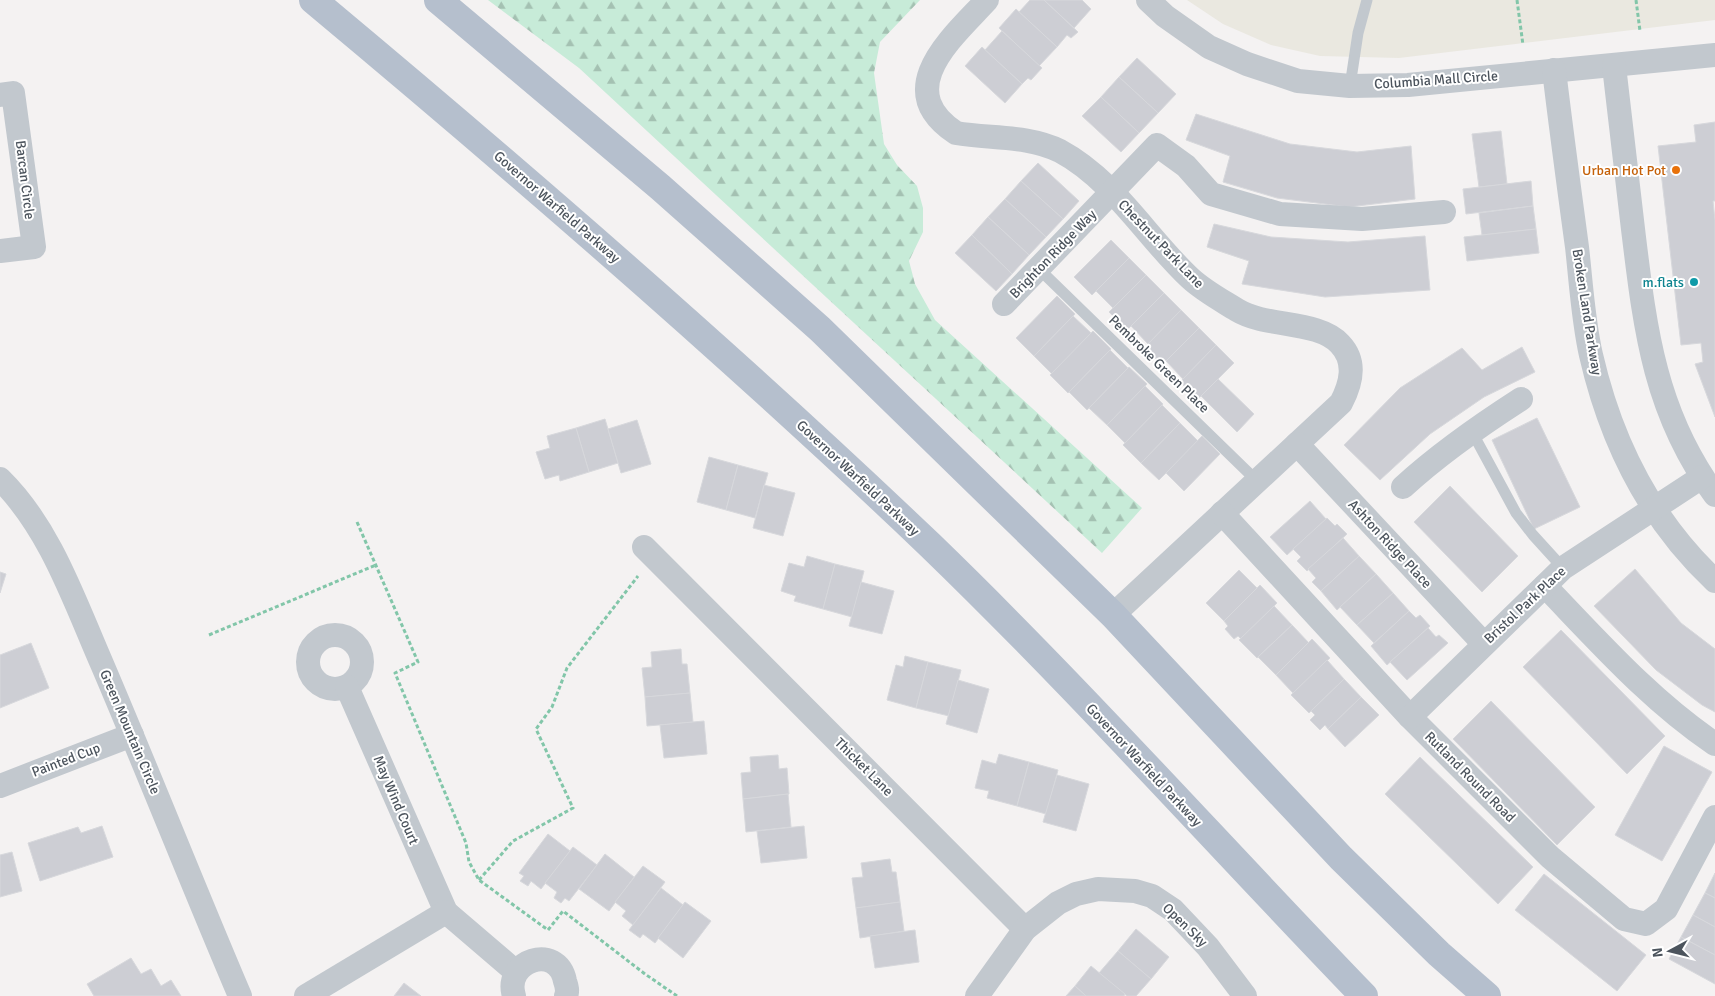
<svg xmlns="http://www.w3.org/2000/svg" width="1715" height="996" viewBox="0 0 1715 996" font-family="Signika,sans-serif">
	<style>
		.commercial { fill: #eae8e0 }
		.forest { fill: url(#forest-firs) }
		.building { fill: #cdced4; stroke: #d7d8dc }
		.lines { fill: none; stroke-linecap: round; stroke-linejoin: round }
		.path { stroke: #82c6a9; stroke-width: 3; stroke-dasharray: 4 2.5; stroke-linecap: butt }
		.lane { stroke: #c2c8ce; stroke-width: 11 }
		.street { stroke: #c2c8ce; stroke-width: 24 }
		.primary { stroke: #b5bfcd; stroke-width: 28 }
		.food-dot { fill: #e8710a; stroke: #fff; stroke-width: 2 }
		.culture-dot { fill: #0f9aa8; stroke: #fff; stroke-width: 2 }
		.labels { text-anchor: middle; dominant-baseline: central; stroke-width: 4; stroke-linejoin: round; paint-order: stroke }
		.street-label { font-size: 14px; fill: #4c545d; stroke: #fff }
		.food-label { font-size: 14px; fill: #c56008; stroke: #fff; text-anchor: end }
		.culture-label { font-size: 14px; fill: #0d838f; stroke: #fff; text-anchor: end }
	</style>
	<defs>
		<pattern id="forest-firs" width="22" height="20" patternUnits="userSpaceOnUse" patternTransform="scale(1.25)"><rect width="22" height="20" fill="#c7ebd8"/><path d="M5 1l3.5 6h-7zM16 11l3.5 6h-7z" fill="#a4c1b2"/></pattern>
	</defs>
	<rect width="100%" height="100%" fill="#f4f2f2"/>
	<polygon class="commercial" points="1187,0 1715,0 1715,20 1399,58 1320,56 1271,45 1223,24"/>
	<polygon class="forest" points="488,0 920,0 880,42 874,73 884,144 897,165 917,186 923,208 923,232 909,261 915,284 935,320 1142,508 1102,553 579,68"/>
	<g class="building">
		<polygon points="1030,0 1044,0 1078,32 1071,38 1067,35 1057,47 1019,12"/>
		<polygon points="1044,0 1082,0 1091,9 1074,28"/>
		<polygon points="1016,9 1057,47 1039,66 999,28"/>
		<polygon points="1002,31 1042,68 1031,80 1028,78 1022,84 985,50"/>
		<polygon points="982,47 1022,84 1005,103 965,66"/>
		<polygon points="1137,58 1176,94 1158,113 1119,77"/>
		<polygon points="1119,77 1158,113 1139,133 1101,97"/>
		<polygon points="1101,97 1139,133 1121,152 1082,116"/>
		<polygon points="1196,114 1290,144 1357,152 1411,146 1415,199 1349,207 1277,198 1223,182 1230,156 1186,140"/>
		<polygon points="1715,122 1715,201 1713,201 1715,220 1715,417 1695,364 1703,362 1701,343 1681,345 1658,146 1696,142 1694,125"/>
		<polygon points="1501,131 1507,184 1479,187 1472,134"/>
		<polygon points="1038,163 1079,201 1063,219 1021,181"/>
		<polygon points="1021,181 1063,219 1046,237 1005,199"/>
		<polygon points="1531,181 1533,206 1466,214 1463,189"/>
		<polygon points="1005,199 1046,237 1029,255 988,217"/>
		<polygon points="1533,206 1536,229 1482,235 1479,213"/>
		<polygon points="988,217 1029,255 1012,274 972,235"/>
		<polygon points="1214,224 1271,237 1348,242 1425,236 1430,290 1325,297 1242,284 1249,261 1207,247"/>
		<polygon points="1536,229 1539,253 1467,261 1464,237"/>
		<polygon points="972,235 1012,274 996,291 955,253"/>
		<polygon points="1111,240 1129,258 1092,295 1074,277"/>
		<polygon points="1129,258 1146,275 1113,308 1096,291"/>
		<polygon points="1146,275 1164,293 1127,330 1109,312"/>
		<polygon points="1164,293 1181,310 1148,344 1131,326"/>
		<polygon points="1057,296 1075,314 1034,356 1016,338"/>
		<polygon points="1181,310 1199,328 1162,365 1145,347"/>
		<polygon points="1073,316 1091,333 1052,374 1034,356"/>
		<polygon points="1199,328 1216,345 1183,379 1166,361"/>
		<polygon points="1093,331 1111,349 1068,393 1050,375"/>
		<polygon points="1216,345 1234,363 1198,399 1180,382"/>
		<polygon points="1522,347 1535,372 1484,397 1430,434 1380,480 1344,445 1400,388 1462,348 1482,370"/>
		<polygon points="1110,350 1128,368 1087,410 1069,392"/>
		<polygon points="1129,367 1147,384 1107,425 1089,408"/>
		<polygon points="1218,379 1254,414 1237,432 1201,396"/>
		<polygon points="1145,386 1163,404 1125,443 1107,425"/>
		<polygon points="1162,405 1180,423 1141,463 1123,445"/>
		<polygon points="1537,418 1580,507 1534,529 1492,440"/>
		<polygon points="605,419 618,463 589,472 576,428"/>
		<polygon points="637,420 651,464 621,473 608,429"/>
		<polygon points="1180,423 1198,441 1159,480 1141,463"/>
		<polygon points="576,428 589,472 560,481 559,475 545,479 536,452 550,448 547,436"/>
		<polygon points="1202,436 1220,454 1184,491 1166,473"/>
		<polygon points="709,457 738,465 726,510 697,502"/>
		<polygon points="738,465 768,473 755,518 726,510"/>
		<polygon points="764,485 795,493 783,536 753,528"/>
		<polygon points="1450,486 1518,556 1482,592 1414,522"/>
		<polygon points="1310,501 1326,519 1287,555 1270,537"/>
		<polygon points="1327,518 1335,526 1337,524 1347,534 1307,571 1297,561 1301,557 1293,549"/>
		<polygon points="1343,538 1359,556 1321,591 1312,582 1316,578 1308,569"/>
		<polygon points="807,556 835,564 823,609 794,601 796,596 781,591 789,563 804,567"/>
		<polygon points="1359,556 1376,574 1337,610 1321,591"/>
		<polygon points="835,564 864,571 852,617 823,609"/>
		<polygon points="1635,569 1681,623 1715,649 1715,712 1702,705 1656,670 1594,606"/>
		<polygon points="1239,570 1257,588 1224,621 1206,603"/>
		<polygon points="0,572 6,574 0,593"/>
		<polygon points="1376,574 1393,593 1357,625 1340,607"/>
		<polygon points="861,582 894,591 882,634 849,626"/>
		<polygon points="1260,585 1277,603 1241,639 1238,636 1234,639 1225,629 1228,626 1224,621"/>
		<polygon points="1393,593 1409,611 1374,643 1357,625"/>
		<polygon points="1274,606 1292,625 1257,658 1239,640"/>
		<polygon points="1409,611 1416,618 1420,615 1430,626 1387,665 1371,646"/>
		<polygon points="1292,625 1309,643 1276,675 1258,657"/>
		<polygon points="1428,628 1436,637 1439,635 1448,643 1407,680 1390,662"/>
		<polygon points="1561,630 1665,736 1627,774 1523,667"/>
		<polygon points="1312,639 1330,658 1293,693 1276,675"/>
		<polygon points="31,643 49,688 0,708 0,655"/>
		<polygon points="681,649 682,664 687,664 690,693 645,697 642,668 652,667 651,652"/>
		<polygon points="905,656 928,662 916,708 887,700 896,665 903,667"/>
		<polygon points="1327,660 1344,679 1309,713 1291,695"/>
		<polygon points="928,662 961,670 949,716 916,708"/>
		<polygon points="1344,679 1361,697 1328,729 1325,725 1320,730 1310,720 1315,715 1311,711"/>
		<polygon points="958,680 989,689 977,733 946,724"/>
		<polygon points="690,693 693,722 647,726 645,697"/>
		<polygon points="1361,697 1379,715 1345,747 1328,729"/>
		<polygon points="1491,701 1595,807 1557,845 1453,739"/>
		<polygon points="704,721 707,754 664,758 660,725"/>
		<polygon points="1664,746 1712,772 1662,861 1615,835"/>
		<polygon points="999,754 1029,762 1017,806 987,798 989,791 975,788 982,760 996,764"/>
		<polygon points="778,755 779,769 787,768 789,794 743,799 741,773 751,772 750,757"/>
		<polygon points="1420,757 1533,867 1498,904 1385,794"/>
		<polygon points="1029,762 1058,770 1046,814 1017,806"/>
		<polygon points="1057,775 1089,784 1076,831 1043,822"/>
		<polygon points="788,794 791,827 746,832 743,799"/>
		<polygon points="102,826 113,857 40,881 28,843 78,827 81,833"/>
		<polygon points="804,826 807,858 761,863 757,831"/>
		<polygon points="548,834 570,851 541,889 531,881 528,886 520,881 524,876 519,873"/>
		<polygon points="573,847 597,865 569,901 565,898 561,903 554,898 557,892 545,883"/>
		<polygon points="12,852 22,891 0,897 0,855"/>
		<polygon points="605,854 634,877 609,911 579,889"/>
		<polygon points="890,859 892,872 896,872 900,902 856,908 852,878 863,877 861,863"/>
		<polygon points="643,866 665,882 633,925 622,916 626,911 615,902"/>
		<polygon points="1715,873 1715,898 1705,893"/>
		<polygon points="1544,874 1646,955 1617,991 1515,910"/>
		<polygon points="661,888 683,905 655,943 643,934 640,938 629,930"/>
		<polygon points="1705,893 1715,898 1715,927 1693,915"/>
		<polygon points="685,902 711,921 683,958 658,938"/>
		<polygon points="900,902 904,931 860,938 856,908"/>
		<polygon points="1693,915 1715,927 1715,955 1681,937"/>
		<polygon points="1136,929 1169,957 1151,979 1118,951"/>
		<polygon points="915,930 919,962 875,968 870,936"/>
		<polygon points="1681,937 1715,955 1715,984 1669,959"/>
		<polygon points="1118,951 1151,979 1136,996 1127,996 1099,973"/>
		<polygon points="131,958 141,974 151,969 161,986 171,980 181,996 94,996 87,984"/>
		<polygon points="1091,966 1125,994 1124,996 1086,996 1075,986"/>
		<polygon points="404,983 421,996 394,996"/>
		<polygon points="1075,986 1086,996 1066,996"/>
	</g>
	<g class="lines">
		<g class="path">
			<polyline points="1517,0 1523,45"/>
			<polyline points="1636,0 1640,31"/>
			<polyline points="357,522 418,662 395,673 466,843 469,862 479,880 548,930 563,911 645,974 677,996"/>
			<polyline points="209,635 376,565"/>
			<polyline points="479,880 513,841 573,808 536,729 552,707 567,668 638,576"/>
		</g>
		<g class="lane">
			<polyline points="1350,86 1358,33 1367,0"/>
			<polyline points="1039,269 1257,481"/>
			<polyline points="1471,430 1516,513 1533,535 1563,568"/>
		</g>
		<g class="street">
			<path d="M987 0C953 37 890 89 956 133 990 139 1028 135 1060 151 1114 180 1147 238 1190 278 1204 291 1221 300 1237 310 1267 328 1318 320 1340 344 1357 362 1351 384 1341 403L1113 615"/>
			<polyline points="1148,0 1165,16 1209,47 1247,64 1298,81 1350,86 1408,85 1715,55"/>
			<path d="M1614 66C1620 121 1627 175 1633 229 1645 328 1654 412 1715 495"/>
			<path d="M1554 70C1561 129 1569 188 1577 247 1581 282 1583 320 1591 355 1611 442 1650 520 1715 581"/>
			<polyline points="0,95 13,93 34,247 0,251"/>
			<polyline points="1004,304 1157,145 1186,166 1211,194 1280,214 1362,219 1444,212"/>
			<polyline points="1297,444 1484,644"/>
			<path d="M0 479C50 528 74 600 102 664 149 774 193 886 240 996"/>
			<path d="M1403 487C1440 453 1479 426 1521 399"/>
			<polyline points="1222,513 1410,717 1550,857 1624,919 1646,924 1666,909 1715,817"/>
			<polyline points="644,547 1025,929"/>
			<path d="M1545 586C1599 642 1650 700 1715 744"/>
			<circle cx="335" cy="662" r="27"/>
			<polyline points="347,687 446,912 516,972"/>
			<polyline points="1410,717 1563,568 1702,477"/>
			<polyline points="0,786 132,735"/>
			<polyline points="306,996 446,912"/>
			<path d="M514 996C503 961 557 942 565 981 567 987 568 991 566 996"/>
			<polyline points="977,996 1025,929 1058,903 1076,894 1098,889 1135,891 1152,896 1173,910 1208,947 1245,996"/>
		</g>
		<g class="primary">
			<path d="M313 0C524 176 731 355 930 545 1080 690 1219 846 1364 996"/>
			<polyline points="438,0 660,187 820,329 1113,615 1341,858 1439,954 1487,996"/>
		</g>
	</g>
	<circle class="food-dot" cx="1676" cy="170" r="5"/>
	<circle class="culture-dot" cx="1694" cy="282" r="5"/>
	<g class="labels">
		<g class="street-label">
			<text transform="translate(1436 80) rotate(-4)">Columbia Mall Circle</text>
			<text transform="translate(25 180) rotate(83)">Barcan Circle</text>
			<text transform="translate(557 207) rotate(41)">Governor Warfield Parkway</text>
			<text transform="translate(1161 244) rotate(46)">Chestnut Park Lane</text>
			<text transform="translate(1053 254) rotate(-46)">Brighton Ridge Way</text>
			<text transform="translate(1587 312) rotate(81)">Broken Land Parkway</text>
			<text transform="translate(1159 364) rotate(44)">Pembroke Green Place</text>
			<text transform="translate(858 478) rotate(43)">Governor Warfield Parkway</text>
			<text transform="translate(1390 544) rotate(47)">Ashton Ridge Place</text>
			<text transform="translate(1525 605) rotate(-43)">Bristol Park Place</text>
			<text transform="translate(130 732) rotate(67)">Green Mountain Circle</text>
			<text transform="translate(66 760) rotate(-21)">Painted Cup</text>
			<text transform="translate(1144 765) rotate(47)">Governor Warfield Parkway</text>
			<text transform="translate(864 767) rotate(45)">Thicket Lane</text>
			<text transform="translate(1470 777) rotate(45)">Rutland Round Road</text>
			<text transform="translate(396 800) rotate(67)">May Wind Court</text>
			<text transform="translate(1185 925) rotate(44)">Open Sky</text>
		</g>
		<g class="food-label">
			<text x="1666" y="170">Urban Hot Pot</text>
		</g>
		<g class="culture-label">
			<text x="1684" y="282">m.flats</text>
		</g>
	</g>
	<g transform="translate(1670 951) rotate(263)" stroke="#ffffff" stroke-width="4" paint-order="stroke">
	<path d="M0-4L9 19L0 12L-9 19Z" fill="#4c545d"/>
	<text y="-8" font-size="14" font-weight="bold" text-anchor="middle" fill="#4c545d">N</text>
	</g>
</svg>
